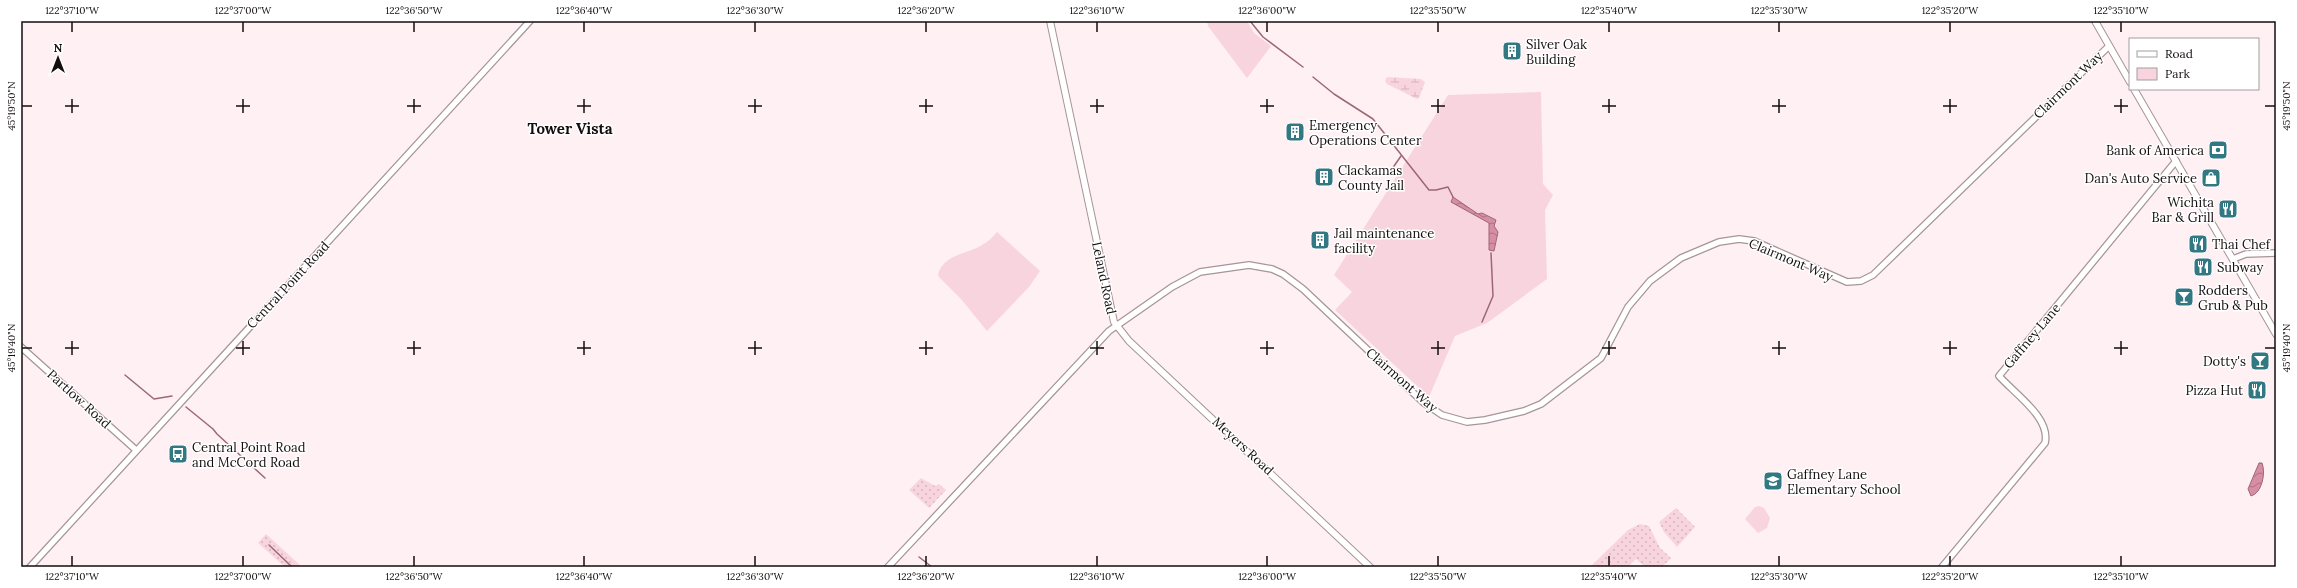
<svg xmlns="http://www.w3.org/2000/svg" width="2297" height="588" viewBox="0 0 2297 588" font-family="Lora,serif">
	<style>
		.grass { fill: url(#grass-dots) }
		.wetland { fill: url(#wetland-marsh) }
		.green { fill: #f8d4de }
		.water { fill: url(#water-waves); stroke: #9c6777 }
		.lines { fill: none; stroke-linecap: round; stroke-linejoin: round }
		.stream { stroke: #9c6777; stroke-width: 1.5 }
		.tertiary-casing { stroke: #a69599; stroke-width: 8 }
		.secondary-casing { stroke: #a69599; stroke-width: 8 }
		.tertiary { stroke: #fff; stroke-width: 5.5 }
		.secondary { stroke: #fff; stroke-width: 6 }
		.ticks { fill: none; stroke: #130d0f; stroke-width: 1.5 }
		.labels { text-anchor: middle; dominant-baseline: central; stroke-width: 3; stroke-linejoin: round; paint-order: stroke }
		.poi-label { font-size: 13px; fill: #130d0f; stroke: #fff; text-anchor: start }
		.street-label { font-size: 13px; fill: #130d0f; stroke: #fff }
		.quarter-label { font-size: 15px; font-weight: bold; fill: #130d0f; stroke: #fff }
		.neatline { fill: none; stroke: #130d0f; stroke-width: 1.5 }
		.ticks-label { font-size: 10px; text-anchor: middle; fill: #130d0f }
	</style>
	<defs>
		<pattern id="grass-dots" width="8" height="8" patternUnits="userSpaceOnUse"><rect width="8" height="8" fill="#f8d4de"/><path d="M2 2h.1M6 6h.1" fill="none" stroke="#d4b5bd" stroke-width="1.8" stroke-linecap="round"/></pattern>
		<pattern id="wetland-marsh" width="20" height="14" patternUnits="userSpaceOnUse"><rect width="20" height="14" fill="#f8d4de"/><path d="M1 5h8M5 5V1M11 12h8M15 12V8" fill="none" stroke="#d4b5bd"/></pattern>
		<pattern id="water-waves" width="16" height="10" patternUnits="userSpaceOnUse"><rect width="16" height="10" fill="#d78ea4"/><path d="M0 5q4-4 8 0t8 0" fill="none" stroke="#ad7284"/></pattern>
	</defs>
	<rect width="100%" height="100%" fill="#fff0f4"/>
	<g class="grass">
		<polygon points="921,478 935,486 939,484 946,490 929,508 909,490"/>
		<polygon points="1676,508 1695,527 1677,547 1664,532 1659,522"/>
		<polygon points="1640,524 1649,526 1660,548 1671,558 1662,567 1645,567 1636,559 1628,567 1590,567 1628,530"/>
		<polygon points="266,534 302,567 285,567 258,543"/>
	</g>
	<polygon class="wetland" points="1387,77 1421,79 1425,82 1419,98 1417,99 1387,84 1385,81"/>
	<g class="green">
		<polygon points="1207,21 1247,21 1254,33 1271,46 1247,78 1208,26"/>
		<polygon points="1541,92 1543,184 1553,195 1545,210 1547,279 1487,323 1455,336 1429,397 1335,310 1352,292 1334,275 1448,95"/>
		<path d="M997 232 1040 271 1029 287 987 331 961 299 939 277 938 274C944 254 968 254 982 245 988 242 993 237 997 232Z"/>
		<polygon points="1759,506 1764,508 1770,518 1767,528 1758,533 1745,519 1755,507"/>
	</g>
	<g class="water">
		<polygon points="1453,197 1478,214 1482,213 1496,220 1494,226 1498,232 1494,251 1489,250 1489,223 1451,202"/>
		<path d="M2259 463H2262C2266 473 2262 493 2251 496L2248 489Z"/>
	</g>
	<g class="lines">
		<g class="stream">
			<polyline points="1250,21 1263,37 1303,67"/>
			<polyline points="1313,77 1334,94 1373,119 1429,190 1436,190 1448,187 1453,197"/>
			<polyline points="1392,169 1401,156"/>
			<polyline points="1482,322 1493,296 1491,253"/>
			<polyline points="125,375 154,399 172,396"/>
			<polyline points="186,407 213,429 217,434 265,478"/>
			<polyline points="269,545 292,567"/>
			<polyline points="919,557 932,567"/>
		</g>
		<g class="tertiary-casing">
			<g id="tertiary">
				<polyline points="2233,259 2246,254 2276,253"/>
				<polyline points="21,347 136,450"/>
				<polyline points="30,567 530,21"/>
				<polyline points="888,567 1109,331 1172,287 1200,272 1249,265 1272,269 1283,274 1303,289 1424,403 1442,415 1467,422 1485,420 1524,411 1541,404 1601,358 1628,307 1650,281 1681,258 1719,242 1739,239 1754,241 1847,282 1861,281 1873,275 2109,46"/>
				<path d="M1942 567 2045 443C2051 418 2015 394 1999 376L2176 161"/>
			</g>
		</g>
		<g class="secondary-casing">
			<g id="secondary">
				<polyline points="1050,21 1114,322 1129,341 1370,567"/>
				<polyline points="2095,21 2130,82"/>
				<polyline points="2134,89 2276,334"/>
			</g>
		</g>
		<use href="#tertiary" class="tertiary"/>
		<use href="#secondary" class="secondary"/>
	</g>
	<path class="ticks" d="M72 22V32M243 22V32M414 22V32M584 22V32M755 22V32M926 22V32M1097 22V32M1267 22V32M1438 22V32M1609 22V32M1779 22V32M1950 22V32M2121 22V32M72 99V113M243 99V113M414 99V113M584 99V113M755 99V113M926 99V113M1097 99V113M1267 99V113M1438 99V113M1609 99V113M1779 99V113M1950 99V113M2121 99V113M22 106H32M65 106H79M236 106H250M407 106H421M577 106H591M748 106H762M919 106H933M1090 106H1104M1260 106H1274M1431 106H1445M1602 106H1616M1772 106H1786M1943 106H1957M2114 106H2128M2265 106H2275M72 341V355M243 341V355M414 341V355M584 341V355M755 341V355M926 341V355M1097 341V355M1267 341V355M1438 341V355M1609 341V355M1779 341V355M1950 341V355M2121 341V355M22 348H32M65 348H79M236 348H250M407 348H421M577 348H591M748 348H762M919 348H933M1090 348H1104M1260 348H1274M1431 348H1445M1602 348H1616M1772 348H1786M1943 348H1957M2114 348H2128M2265 348H2275M72 556V566M243 556V566M414 556V566M584 556V566M755 556V566M926 556V566M1097 556V566M1267 556V566M1438 556V566M1609 556V566M1779 556V566M1950 556V566M2121 556V566"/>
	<defs>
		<g id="building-square" transform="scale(1)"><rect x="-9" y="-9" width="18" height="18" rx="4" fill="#317883" stroke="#fff"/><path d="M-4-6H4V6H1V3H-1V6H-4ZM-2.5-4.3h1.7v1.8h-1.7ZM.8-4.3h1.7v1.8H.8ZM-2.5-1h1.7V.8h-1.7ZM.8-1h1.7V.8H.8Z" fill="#fff"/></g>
		<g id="bank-square" transform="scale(1)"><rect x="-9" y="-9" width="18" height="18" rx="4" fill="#317883" stroke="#fff"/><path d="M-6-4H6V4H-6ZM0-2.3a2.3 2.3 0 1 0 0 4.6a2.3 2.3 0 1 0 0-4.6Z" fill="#fff"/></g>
		<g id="shop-square" transform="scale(1)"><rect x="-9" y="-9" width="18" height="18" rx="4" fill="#317883" stroke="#fff"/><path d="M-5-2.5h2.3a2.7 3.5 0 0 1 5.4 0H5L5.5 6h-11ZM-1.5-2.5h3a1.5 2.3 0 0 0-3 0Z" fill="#fff"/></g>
		<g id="restaurant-square" transform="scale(1)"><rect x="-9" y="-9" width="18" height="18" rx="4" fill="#317883" stroke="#fff"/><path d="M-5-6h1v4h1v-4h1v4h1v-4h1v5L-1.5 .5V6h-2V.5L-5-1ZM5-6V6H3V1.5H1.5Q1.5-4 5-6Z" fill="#fff"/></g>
		<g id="bar-square" transform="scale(1)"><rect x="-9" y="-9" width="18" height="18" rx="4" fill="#317883" stroke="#fff"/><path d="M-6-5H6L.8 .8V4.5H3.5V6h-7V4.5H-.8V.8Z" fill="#fff"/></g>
		<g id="bus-square" transform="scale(1)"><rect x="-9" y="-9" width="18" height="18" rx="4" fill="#317883" stroke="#fff"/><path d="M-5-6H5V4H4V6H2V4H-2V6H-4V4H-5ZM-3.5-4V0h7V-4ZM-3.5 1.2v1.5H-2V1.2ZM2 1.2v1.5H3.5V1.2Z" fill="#fff"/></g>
		<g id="school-square" transform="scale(1)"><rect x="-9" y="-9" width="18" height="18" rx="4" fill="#317883" stroke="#fff"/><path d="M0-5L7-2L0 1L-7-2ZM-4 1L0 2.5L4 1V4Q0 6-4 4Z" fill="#fff"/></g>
	</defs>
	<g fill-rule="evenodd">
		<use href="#building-square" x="1512" y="51"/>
		<use href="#building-square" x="1295" y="132"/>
		<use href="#bank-square" x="2218" y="150"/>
		<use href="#building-square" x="1324" y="177"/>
		<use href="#shop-square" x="2211" y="178"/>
		<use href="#restaurant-square" x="2228" y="209"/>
		<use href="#building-square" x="1320" y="240"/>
		<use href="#restaurant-square" x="2198" y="244"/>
		<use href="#restaurant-square" x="2203" y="267"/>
		<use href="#bar-square" x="2184" y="297"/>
		<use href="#bar-square" x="2260" y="361"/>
		<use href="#restaurant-square" x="2257" y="390"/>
		<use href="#bus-square" x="178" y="454"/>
		<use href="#school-square" x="1773" y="481"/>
	</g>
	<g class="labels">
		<g class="poi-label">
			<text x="1526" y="44">Silver Oak<tspan x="1526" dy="15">Building</tspan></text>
			<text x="1309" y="125">Emergency<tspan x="1309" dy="15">Operations Center</tspan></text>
			<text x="2204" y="150" text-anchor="end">Bank of America</text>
			<text x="1338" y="170">Clackamas<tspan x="1338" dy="15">County Jail</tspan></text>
			<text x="2197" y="178" text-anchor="end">Dan's Auto Service</text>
			<text x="2214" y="202" text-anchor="end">Wichita<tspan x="2214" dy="15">Bar &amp; Grill</tspan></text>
			<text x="1334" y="233">Jail maintenance<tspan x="1334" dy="15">facility</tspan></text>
			<text x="2212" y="244">Thai Chef</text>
			<text x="2217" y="267">Subway</text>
			<text x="2198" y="290">Rodders<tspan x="2198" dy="15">Grub &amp; Pub</tspan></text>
			<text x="2246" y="361" text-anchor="end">Dotty's</text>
			<text x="2243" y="390" text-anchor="end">Pizza Hut</text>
			<text x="192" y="447">Central Point Road<tspan x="192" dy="15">and McCord Road</tspan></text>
			<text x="1787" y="474">Gaffney Lane<tspan x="1787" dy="15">Elementary School</tspan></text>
		</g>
		<g class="street-label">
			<text transform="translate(2068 85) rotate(-44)">Clairmont Way</text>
			<text transform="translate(1791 260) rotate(23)">Clairmont Way</text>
			<text transform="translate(1104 278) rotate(78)">Leland Road</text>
			<text transform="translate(288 285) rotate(-47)">Central Point Road</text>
			<text transform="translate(2032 336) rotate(-50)">Gaffney Lane</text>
			<text transform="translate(1402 380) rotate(41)">Clairmont Way</text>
			<text transform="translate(79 399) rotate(42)">Partlow Road</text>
			<text transform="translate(1243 446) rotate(43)">Meyers Road</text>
		</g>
		<g class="quarter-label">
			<text x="570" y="128">Tower Vista</text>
		</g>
	</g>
	<rect width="2297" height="588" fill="none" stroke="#ffffff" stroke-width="44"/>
	<rect x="2129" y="38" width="130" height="52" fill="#ffffff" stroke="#a19e9f"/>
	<rect x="2137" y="51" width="20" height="6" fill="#ffffff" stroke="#a19e9f"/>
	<text x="2165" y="58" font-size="12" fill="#130d0f">Road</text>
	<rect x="2137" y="68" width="20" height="12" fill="#f8d4de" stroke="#a19e9f"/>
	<text x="2165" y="78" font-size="12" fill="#130d0f">Park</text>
	<g transform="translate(58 58)" stroke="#ffffff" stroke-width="3" paint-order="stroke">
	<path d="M0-3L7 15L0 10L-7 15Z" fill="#130d0f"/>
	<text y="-6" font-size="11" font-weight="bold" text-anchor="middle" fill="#130d0f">N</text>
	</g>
	<rect x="22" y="22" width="2253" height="544" class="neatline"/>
	<g class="ticks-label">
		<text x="72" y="14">122°37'10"W</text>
		<text x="243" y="14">122°37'00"W</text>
		<text x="414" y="14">122°36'50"W</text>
		<text x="584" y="14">122°36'40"W</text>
		<text x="755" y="14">122°36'30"W</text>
		<text x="926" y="14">122°36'20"W</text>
		<text x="1097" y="14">122°36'10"W</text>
		<text x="1267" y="14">122°36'00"W</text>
		<text x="1438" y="14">122°35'50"W</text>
		<text x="1609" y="14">122°35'40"W</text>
		<text x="1779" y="14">122°35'30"W</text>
		<text x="1950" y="14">122°35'20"W</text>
		<text x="2121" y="14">122°35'10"W</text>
		<text transform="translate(11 106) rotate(-90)" y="4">45°19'50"N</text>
		<text transform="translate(2286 106) rotate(-90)" y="4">45°19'50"N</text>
		<text transform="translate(11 348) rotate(-90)" y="4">45°19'40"N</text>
		<text transform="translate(2286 348) rotate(-90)" y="4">45°19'40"N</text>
		<text x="72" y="580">122°37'10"W</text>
		<text x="243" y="580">122°37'00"W</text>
		<text x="414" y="580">122°36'50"W</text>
		<text x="584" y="580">122°36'40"W</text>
		<text x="755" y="580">122°36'30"W</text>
		<text x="926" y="580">122°36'20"W</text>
		<text x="1097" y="580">122°36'10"W</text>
		<text x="1267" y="580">122°36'00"W</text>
		<text x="1438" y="580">122°35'50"W</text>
		<text x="1609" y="580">122°35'40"W</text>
		<text x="1779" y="580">122°35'30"W</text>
		<text x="1950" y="580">122°35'20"W</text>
		<text x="2121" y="580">122°35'10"W</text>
	</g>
</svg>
